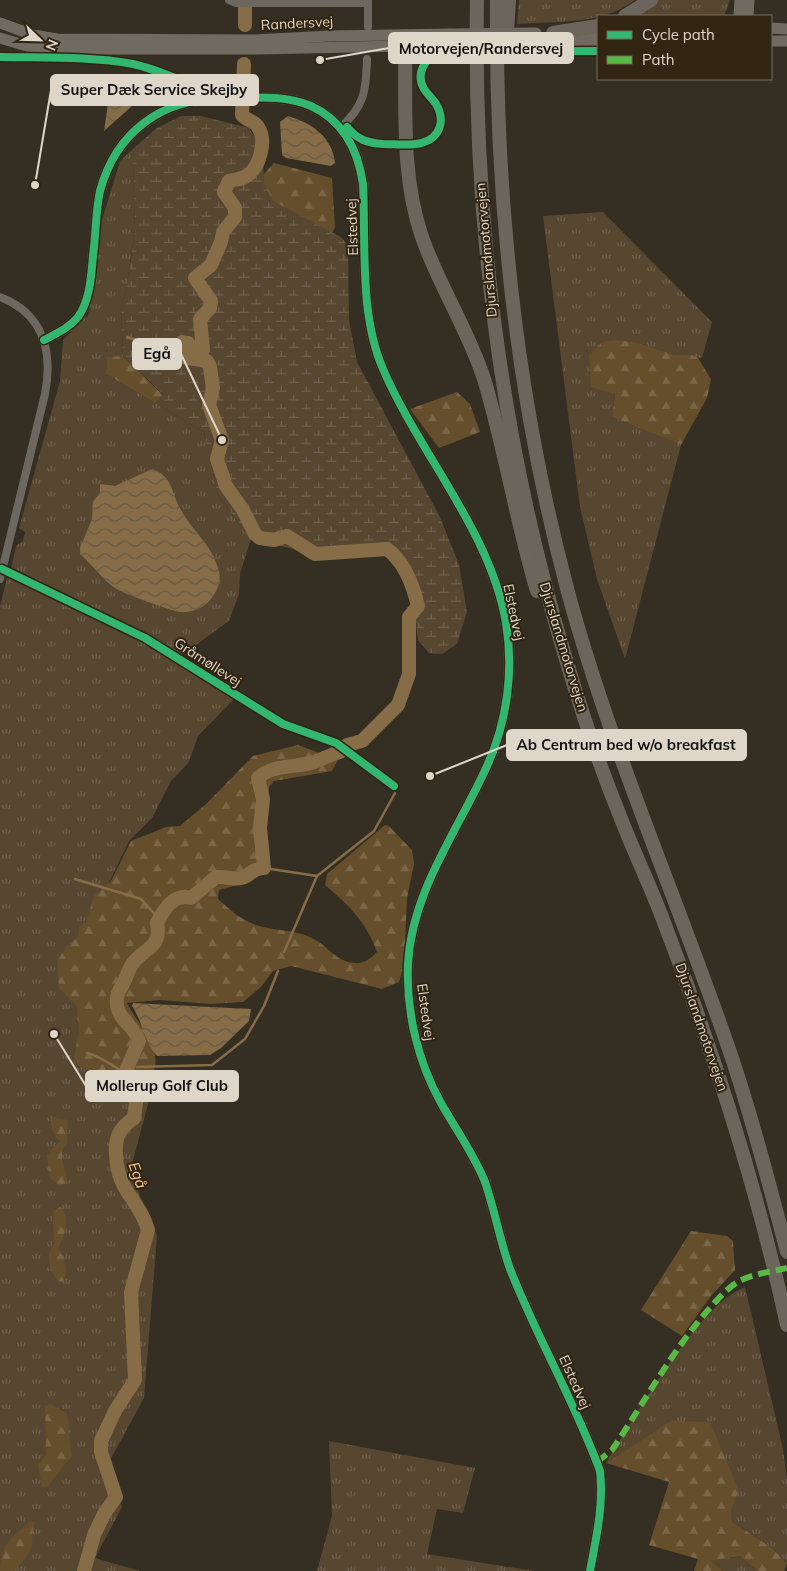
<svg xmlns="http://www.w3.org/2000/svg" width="787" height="1571" viewBox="0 0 787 1571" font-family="Mulish,sans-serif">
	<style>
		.grass { fill: url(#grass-tufts) }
		.forest { fill: url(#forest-firs) }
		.wetland { fill: url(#wetland-marsh) }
		.water { fill: url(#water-waves) }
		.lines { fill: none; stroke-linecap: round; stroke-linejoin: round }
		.stream { stroke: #866d48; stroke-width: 2.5 }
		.river { stroke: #866d48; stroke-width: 14 }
		.street { stroke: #6c675f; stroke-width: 8 }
		.secondary { stroke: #706a60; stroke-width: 11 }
		.highway { stroke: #6b655c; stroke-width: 14 }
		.secondary-bridge { stroke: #706a60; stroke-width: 11 }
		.quiet { stroke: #58b947; stroke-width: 6; stroke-dasharray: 12 6; stroke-linecap: butt }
		.cycleway-casing { stroke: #322512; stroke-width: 11 }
		.cycleway { stroke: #33b770; stroke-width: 8 }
		.labels { text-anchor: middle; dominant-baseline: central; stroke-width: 4; stroke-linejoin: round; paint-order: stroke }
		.street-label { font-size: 14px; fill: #dfd6ca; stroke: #322512 }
		.water-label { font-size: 15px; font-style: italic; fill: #f8cc8d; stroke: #322512 }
		.leader { fill: none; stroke: #dfd6ca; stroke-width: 2 }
		.callout-dot { fill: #dfd6ca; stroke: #322512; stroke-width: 2 }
		.callout { fill: #dfd6ca; stroke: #dfd6ca; stroke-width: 2 }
		.callout-label { font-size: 15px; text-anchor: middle; font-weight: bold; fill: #111 }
	</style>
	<defs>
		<pattern id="grass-tufts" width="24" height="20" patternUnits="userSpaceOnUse" patternTransform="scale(1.25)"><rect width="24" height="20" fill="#574731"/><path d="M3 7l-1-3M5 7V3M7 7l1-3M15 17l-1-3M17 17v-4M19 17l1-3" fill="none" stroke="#6f614e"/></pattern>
		<pattern id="forest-firs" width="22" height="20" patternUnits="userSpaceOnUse" patternTransform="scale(1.25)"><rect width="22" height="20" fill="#654e2b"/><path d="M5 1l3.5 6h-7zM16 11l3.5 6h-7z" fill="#7b6748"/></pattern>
		<pattern id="wetland-marsh" width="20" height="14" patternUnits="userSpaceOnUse" patternTransform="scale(1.25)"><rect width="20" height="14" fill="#574731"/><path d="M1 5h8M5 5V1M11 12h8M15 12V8" fill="none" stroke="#6f614e"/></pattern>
		<pattern id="water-waves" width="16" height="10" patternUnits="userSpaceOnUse" patternTransform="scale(1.25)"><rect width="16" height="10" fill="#866d48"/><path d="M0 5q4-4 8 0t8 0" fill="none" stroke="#685943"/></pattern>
	</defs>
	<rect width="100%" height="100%" fill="#342e23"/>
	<g class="grass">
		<path d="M519 0H635C603 25 557 21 517 24Z"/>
		<polygon points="657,0 730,0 724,16 635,16 647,11"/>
		<polygon points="136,146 133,162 135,229 126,292 121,305 123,356 107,358 106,374 204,432 218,495 251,539 240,574 239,594 229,621 182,655 138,631 11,569 16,546 23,541 25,532 19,528 60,381 63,340 88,315 96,273 102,220 120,161"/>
		<polygon points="603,212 712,322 702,358 675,355 639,343 615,394 612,417 681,445 625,659 597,579 580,507 543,216"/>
		<path d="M8 574C87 609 163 649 235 698L198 736 189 762 171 781 152 818 129 841 66 972 150 1096 130 1172 157 1236 144 1398 109 1462 122 1507 95 1558 140 1571H90L92 1565 88 1571H0V606Z"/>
		<path d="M745 1287 783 1449 787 1480V1563L772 1548 731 1521V1511L739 1490 670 1421 606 1463C634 1419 698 1304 745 1287Z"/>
		<polygon points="329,1441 475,1468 463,1513 437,1509 427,1554 534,1571 317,1571 332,1516"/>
		<polygon points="740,1556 757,1571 723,1571 709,1561"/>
	</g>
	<g class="forest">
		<polygon points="274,163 332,178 335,227 329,239 266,197 261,177"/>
		<polygon points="615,340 639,343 675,355 692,355 698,358 711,379 707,398 681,445 612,417 615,394 591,387 589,355 602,342"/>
		<polygon points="123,356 164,396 155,403 106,374 107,357"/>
		<polygon points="457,392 470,404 480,432 439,448 410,409"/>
		<path d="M298 745 338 760 332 771 274 781 269 787 263 850 257 872 241 884 219 890 218 899C229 909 241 920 256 925 274 931 293 929 312 938 327 945 335 961 354 963 364 964 370 959 377 952 366 921 349 906 325 885L327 874 385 825 389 826 412 850 414 864 407 898 404 965 399 982 382 989 291 966 273 971 261 987 243 1002 210 1004 160 1000 127 1003C142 1032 175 1058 140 1090L107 1083 97 1071 85 1069 73 1063 79 1030 77 1006 59 988 57 961 67 946 78 937 79 927 86 922 94 896 111 881 131 841 166 827 180 826 206 804 253 756Z"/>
		<path d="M51 1117 68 1120 67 1143C56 1154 66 1168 68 1183L59 1185 50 1178 47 1155 60 1141C54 1136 50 1126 51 1117Z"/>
		<path d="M61 1207C71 1219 64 1237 58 1248 65 1258 69 1271 63 1282L58 1281C52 1273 48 1264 49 1254 50 1250 53 1247 54 1243 55 1232 51 1222 54 1210Z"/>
		<polygon points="691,1231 727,1236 733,1241 735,1270 711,1296 682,1336 641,1310"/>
		<path d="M51 1404 67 1414C70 1427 68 1442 72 1455L48 1486 42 1487 38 1465 46 1455 45 1406Z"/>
		<polygon points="670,1421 710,1422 739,1491 731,1511 731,1521 772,1548 787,1563 784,1571 757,1571 740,1556 710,1561 723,1571 694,1571 698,1559 649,1545 669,1482 606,1463"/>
		<path d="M31 1521 35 1523C31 1532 34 1542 30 1551 27 1559 18 1563 16 1571H0C0 1544 12 1537 31 1521Z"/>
	</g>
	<polygon class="wetland" points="181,116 201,116 249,128 263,150 264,183 273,201 341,237 348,246 349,320 357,362 440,517 459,565 467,612 457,644 442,654 429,653 418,640 416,622 402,575 385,556 359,555 331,558 251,539 218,495 204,432 155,403 164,395 123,356 121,305 126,292 135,229 133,162 136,146 157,128"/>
	<g class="water">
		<polygon points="113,80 151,89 104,131 111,83"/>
		<path d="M288 116C312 123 332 137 335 163L331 166 286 158 282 155 280 122Z"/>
		<path d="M152 469C173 476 171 493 181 510 192 530 212 546 218 568 222 579 218 590 211 599 204 608 191 613 180 612 169 610 124 594 115 588 102 579 93 565 80 554V548L92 519 93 502 100 492V484L115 486Z"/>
		<path d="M133 1003 251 1009 249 1021 221 1048 210 1055 157 1056C144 1042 143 1022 132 1006Z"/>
	</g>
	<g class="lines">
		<g class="stream">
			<polyline points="127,337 181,355"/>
			<polyline points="264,868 317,876"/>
			<polyline points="75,879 141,899 159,919"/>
			<polyline points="284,952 317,876 374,831 395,793"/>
			<path d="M87 1053C103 1057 113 1067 128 1074"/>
			<polyline points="137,1067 212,1065 245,1039 264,1006 278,971"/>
		</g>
		<g class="river">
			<polyline points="245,25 245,0"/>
			<path d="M244 64 242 115C247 121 255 121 258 127 267 140 260 166 248 175 242 180 236 179 229 181L224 192 235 208V217L223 232 221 242 211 265 195 278 211 301 210 308 200 319 203 350 194 352 188 343 183 342 179 352 184 357 207 361 210 367 213 388 209 405 222 440 217 459 226 486 243 510 255 534 260 538 274 540 287 536 315 554 387 549C405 562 413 585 418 606L409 617V674L398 705 362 741 347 745"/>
			<path d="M84 1571 94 1535 104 1514 116 1497 101 1452V1441L115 1411 135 1380 131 1292 148 1230C139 1198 117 1193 116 1153 115 1136 120 1128 134 1118L136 1103 127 1068 139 1041C135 1027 120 1021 117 1006 116 996 118 992 123 984 127 977 128 969 133 963 145 947 162 948 157 923 164 909 174 893 191 898L216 877C225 876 233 880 241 878 250 877 251 868 264 868L260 828 263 799 258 778C273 764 295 768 314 762 323 759 331 754 340 752"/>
		</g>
		<g class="street">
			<polyline points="229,0 236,3 368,3"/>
			<polyline points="368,27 368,0"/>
			<path d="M340 128C365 106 366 90 367 59"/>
			<path d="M0 297C44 314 53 352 45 394L0 579"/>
		</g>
		<g class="secondary">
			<polyline points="739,16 740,0"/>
			<polyline points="748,16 749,0"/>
			<polyline points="0,23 33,35 57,39 254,40 330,36 450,34"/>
			<polyline points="771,28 787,29"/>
			<polyline points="578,34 598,34"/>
			<polyline points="0,38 27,46 55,49 257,49 450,45"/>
			<polyline points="771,41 787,41"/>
			<polyline points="536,44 598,43"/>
			<path d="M44 340C57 333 69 328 78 317 92 297 91 270 94 247 96 229 96 209 100 191 116 132 161 99 222 98 252 98 283 94 311 106 344 121 358 150 363 184 366 243 359 314 383 369 419 453 491 532 506 623 514 671 507 722 487 766 458 831 412 890 408 964 406 1012 418 1062 441 1103 456 1130 474 1154 485 1182 495 1211 500 1241 510 1269 537 1338 575 1402 600 1471 604 1504 596 1539 590 1571"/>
		</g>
		<g class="highway">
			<path d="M477 0C473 226 502 449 568 666 583 716 600 767 620 816 633 850 649 883 662 917 713 1050 757 1186 787 1325"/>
			<path d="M497 0C495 200 516 398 568 592 611 751 679 902 732 1058 753 1121 770 1187 787 1252"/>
			<polyline points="625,16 651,0"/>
			<polyline points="553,33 598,26"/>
			<path d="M405 46C406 109 401 176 422 237 439 286 468 329 484 379 505 448 516 521 537 591"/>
			<polyline points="506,46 509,0"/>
		</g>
		<g class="secondary-bridge">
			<polyline points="450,34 536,33"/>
			<polyline points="450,45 536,44"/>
		</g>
		<path class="quiet" d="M597 1462 612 1450C644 1403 671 1352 709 1309 717 1300 726 1290 736 1283 750 1274 771 1272 787 1268"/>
		<g class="cycleway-casing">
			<g id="cycleway">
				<path d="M0 57C44 58 90 56 133 64 166 71 194 90 228 91"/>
				<path d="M347 127C358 140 367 143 383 144 402 144 433 150 440 126 442 119 440 110 436 104 433 99 428 95 424 89 415 73 425 59 439 52L598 51"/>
				<path d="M44 340C57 333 69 328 78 317 92 297 91 270 94 247 96 229 96 209 100 191 116 132 161 99 222 98 252 98 283 94 311 106 344 121 358 150 363 184 366 243 359 314 383 369 419 453 491 532 506 623 514 671 507 722 487 766 458 831 412 890 408 964 406 1012 418 1062 441 1103 456 1130 474 1154 485 1182 495 1211 500 1241 510 1269 537 1338 575 1402 600 1471 604 1504 596 1539 590 1571"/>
				<polyline points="2,569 145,638 283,724 336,743 394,786"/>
			</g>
		</g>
		<use href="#cycleway" class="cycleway"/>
	</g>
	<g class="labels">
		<g class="street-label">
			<text transform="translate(297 23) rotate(-3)">Randersvej</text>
			<text transform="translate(352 227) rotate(-92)">Elstedvej</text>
			<text transform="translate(486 250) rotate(-95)">Djurslandmotorvejen</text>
			<text transform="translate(514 612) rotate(78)">Elstedvej</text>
			<text transform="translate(564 647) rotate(73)">Djurslandmotorvejen</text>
			<text transform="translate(208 662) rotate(33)">Gråmøllevej</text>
			<text transform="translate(426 1012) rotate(82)">Elstedvej</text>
			<text transform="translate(702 1027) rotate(71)">Djurslandmotorvejen</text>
			<text transform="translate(575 1382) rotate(66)">Elstedvej</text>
		</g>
		<g class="water-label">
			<text transform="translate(138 1175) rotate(70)">Egå</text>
		</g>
	</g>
	<path class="leader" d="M320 60L389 48M35 185L51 90M222 440L181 354M430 776L507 745M54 1034L86 1086"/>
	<g class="callout-dot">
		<circle cx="320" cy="60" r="5"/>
		<circle cx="35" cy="185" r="5"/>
		<circle cx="222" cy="440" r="5"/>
		<circle cx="430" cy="776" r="5"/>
		<circle cx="54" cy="1034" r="5"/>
	</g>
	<g class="callout">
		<rect x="389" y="33" width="184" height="30" rx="5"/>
		<rect x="51" y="75" width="207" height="30" rx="5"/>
		<rect x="133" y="339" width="48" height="30" rx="5"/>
		<rect x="507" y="730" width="239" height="30" rx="5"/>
		<rect x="86" y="1071" width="152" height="30" rx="5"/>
	</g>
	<g class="callout-label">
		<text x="481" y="54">Motorvejen/Randersvej</text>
		<text x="154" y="95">Super Dæk Service Skejby</text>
		<text x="157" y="359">Egå</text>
		<text x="626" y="750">Ab Centrum bed w/o breakfast</text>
		<text x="162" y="1091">Mollerup Golf Club</text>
	</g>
	<rect x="597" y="15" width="175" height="65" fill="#322512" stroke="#776c5c"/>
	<rect x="607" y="31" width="25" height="8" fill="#33b770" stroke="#776c5c"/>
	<text x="642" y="40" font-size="15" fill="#dfd6ca">Cycle path</text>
	<rect x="607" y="56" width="25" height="8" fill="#58b947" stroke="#776c5c"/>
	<text x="642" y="65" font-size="15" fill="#dfd6ca">Path</text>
	<g transform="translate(40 40) rotate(113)" stroke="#322512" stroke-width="4" paint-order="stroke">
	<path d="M0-4L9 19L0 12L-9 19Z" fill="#dfd6ca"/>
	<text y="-8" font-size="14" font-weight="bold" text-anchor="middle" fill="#dfd6ca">N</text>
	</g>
</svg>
